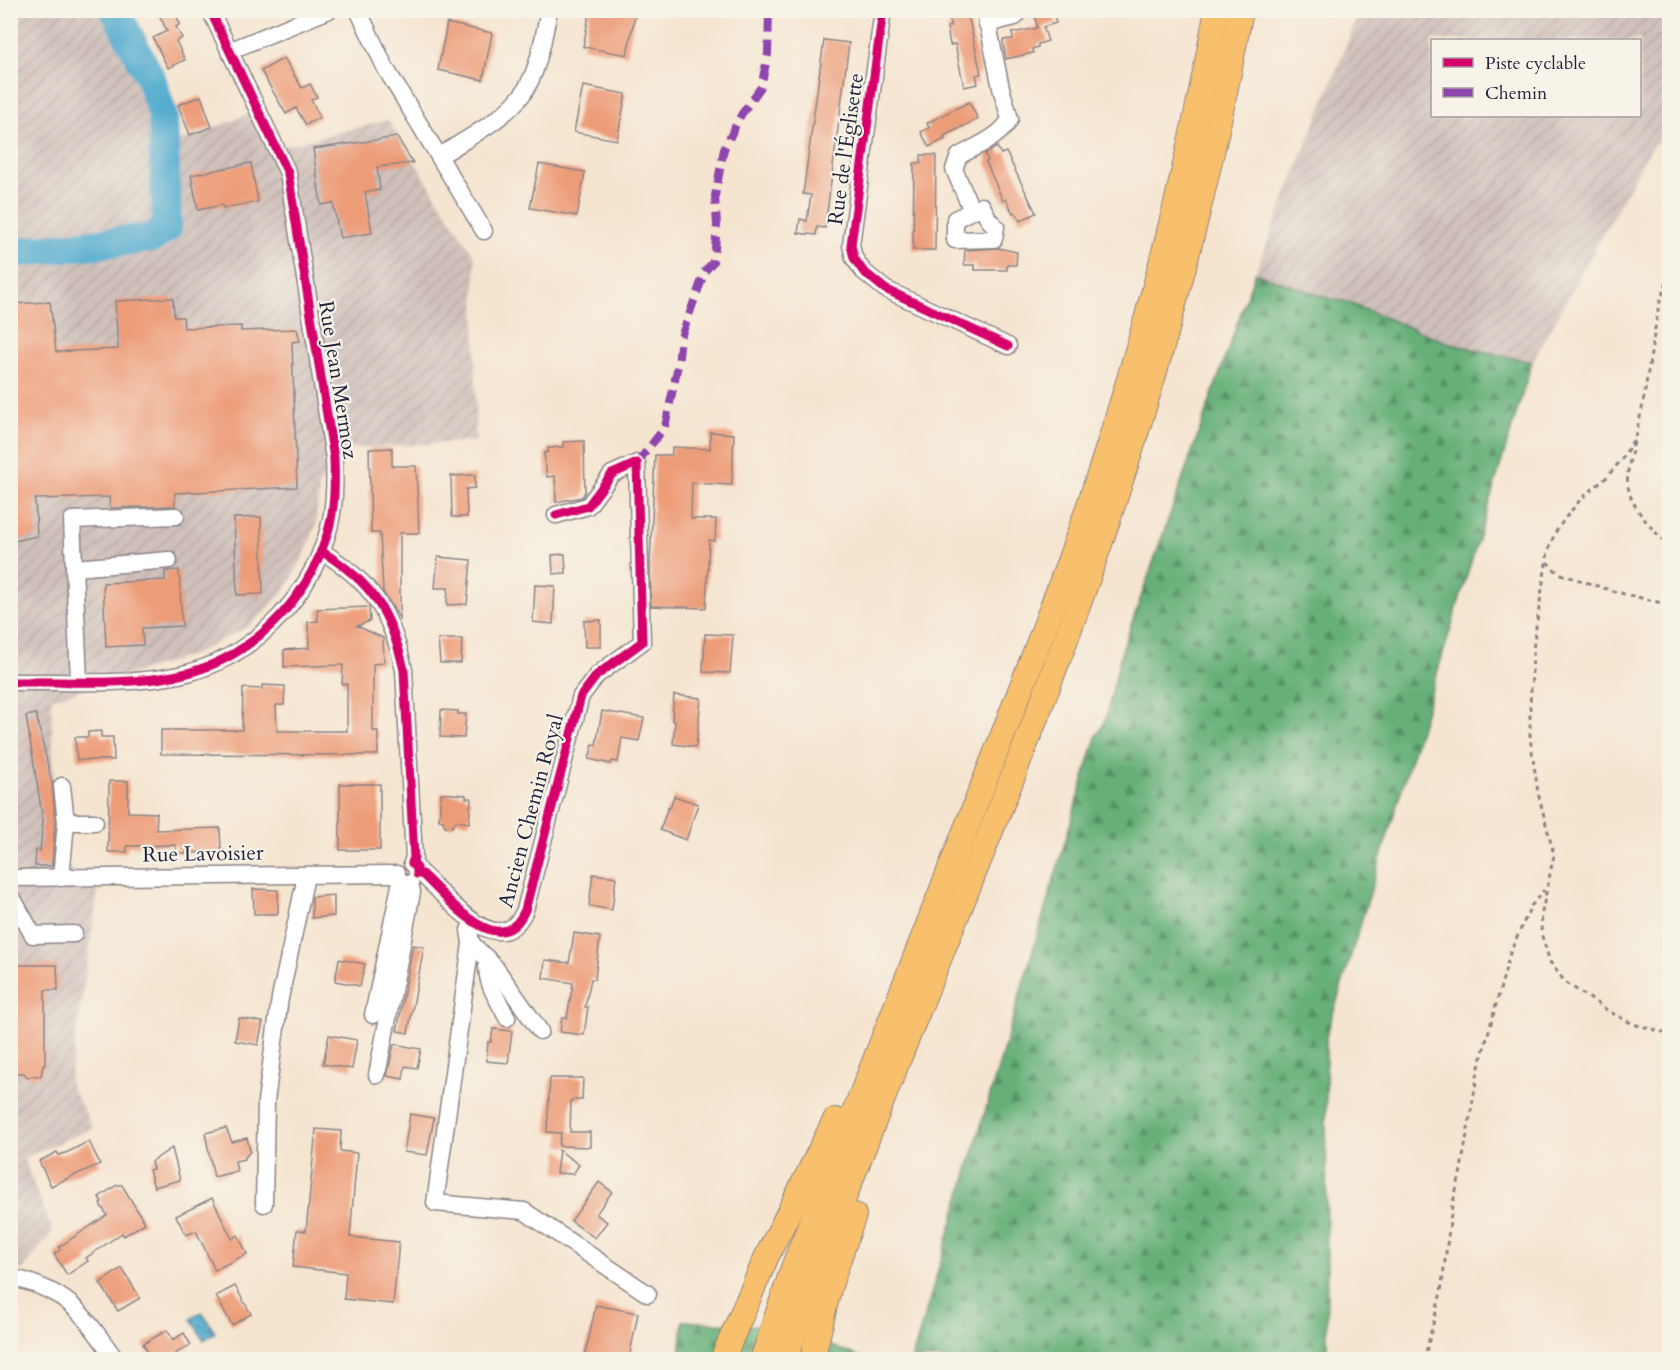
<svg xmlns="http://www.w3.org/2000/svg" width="1680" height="1370" viewBox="0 0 1680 1370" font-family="Cardo,serif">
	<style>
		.industrial { fill: url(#industrial-furrows); fill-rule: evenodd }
		.forest { fill: url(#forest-firs); stroke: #44695a; stroke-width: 1.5 }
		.water { fill: url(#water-waves); stroke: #3a6785; stroke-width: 1.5 }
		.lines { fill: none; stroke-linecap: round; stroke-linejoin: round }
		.river { stroke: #52accf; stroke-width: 30 }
		.building { fill: #ed9c78 }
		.minor-casing { stroke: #8c8486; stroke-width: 19 }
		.highway-casing { stroke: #8c8486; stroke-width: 26 }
		.path { stroke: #8c8486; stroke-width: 3; stroke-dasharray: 4.5 4.5; stroke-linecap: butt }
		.minor { stroke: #fff; stroke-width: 16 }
		.highway { stroke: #f8bf6c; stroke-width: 24 }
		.quiet { stroke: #8e44ad; stroke-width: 8; stroke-dasharray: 15 8; stroke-linecap: butt }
		.cycleway-casing { stroke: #f7f3e8; stroke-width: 13 }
		.cycleway { stroke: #d6006c; stroke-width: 9 }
		.labels { text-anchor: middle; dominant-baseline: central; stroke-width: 4.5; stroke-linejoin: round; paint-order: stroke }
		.street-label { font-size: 21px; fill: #22223b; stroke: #f7f3e8 }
	</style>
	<defs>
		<pattern id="industrial-furrows" width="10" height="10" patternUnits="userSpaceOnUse" patternTransform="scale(1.5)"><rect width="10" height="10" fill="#cfc0ba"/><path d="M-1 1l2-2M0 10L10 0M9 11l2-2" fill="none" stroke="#b1a5a1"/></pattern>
		<pattern id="forest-firs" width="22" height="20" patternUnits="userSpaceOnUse" patternTransform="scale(1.5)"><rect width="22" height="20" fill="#66b078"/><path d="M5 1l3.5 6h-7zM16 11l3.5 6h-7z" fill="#548f64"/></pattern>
		<pattern id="water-waves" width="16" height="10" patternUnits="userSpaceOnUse" patternTransform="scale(1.5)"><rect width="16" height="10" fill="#52accf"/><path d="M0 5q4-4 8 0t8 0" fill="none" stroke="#448ca9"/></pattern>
	</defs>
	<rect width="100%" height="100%" fill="#f7f3e8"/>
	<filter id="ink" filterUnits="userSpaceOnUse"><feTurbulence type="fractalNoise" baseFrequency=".0167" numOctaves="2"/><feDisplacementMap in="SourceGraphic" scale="12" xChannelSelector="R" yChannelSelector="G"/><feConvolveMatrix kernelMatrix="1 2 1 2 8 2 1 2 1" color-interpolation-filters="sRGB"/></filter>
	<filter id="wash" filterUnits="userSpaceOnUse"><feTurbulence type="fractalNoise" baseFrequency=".008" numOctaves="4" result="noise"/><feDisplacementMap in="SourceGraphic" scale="24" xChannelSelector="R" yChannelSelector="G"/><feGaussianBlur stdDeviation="1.35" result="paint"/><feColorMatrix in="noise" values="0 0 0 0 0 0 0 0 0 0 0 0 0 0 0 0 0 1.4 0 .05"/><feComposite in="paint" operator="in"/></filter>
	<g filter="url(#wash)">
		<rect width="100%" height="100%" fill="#f5e5d0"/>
		<g class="industrial">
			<polygon points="11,11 117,11 144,60 171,145 249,114 270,150 388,120 475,257 476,441 345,449 319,484 316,525 303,558 286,588 269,608 247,627 195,654 51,699 54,780 66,865 98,891 69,1083 93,1128 23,1158 53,1231 22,1270 11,1268"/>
			<path d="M1360 11H1669V129L1651 148 1532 362 1451 344 1344 301 1334 300 1255 273ZM1432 40H1640V116H1432Z"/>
		</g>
		<g class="forest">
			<polygon points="1255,273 1334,300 1344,301 1451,344 1532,362 1326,1037 1327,1359 912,1359 1096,737 1104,724 1122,651"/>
			<polygon points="683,1321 782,1327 865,1359 680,1360"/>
		</g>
		<polygon class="water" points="202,1312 215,1333 204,1340 191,1319"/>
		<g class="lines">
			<polyline class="river" points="10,253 152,238 167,228 163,116 150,77 115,10"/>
		</g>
		<g id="blocks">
			<g class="building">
				<polygon points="157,10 174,10 180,24 176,27 182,38 176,41 185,60 168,68 153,38 167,31"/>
				<polygon points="590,10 636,10 627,55 583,47"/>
				<polygon points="948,10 967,10 981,74 976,75 978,84 964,87 955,44 950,45 947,27 951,26"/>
				<polygon points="1034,10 1053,10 1056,23 1043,27 1048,41 1038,44 1038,47 1032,49 1033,53 1006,59 1003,40 1013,39 1012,33 1037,28"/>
				<polygon points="447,23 492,33 483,80 438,70"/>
				<polygon points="824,40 849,43 825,228 817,227 816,235 798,233 800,219 807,221 811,195 803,194"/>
				<polygon points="284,58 302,88 310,84 317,97 311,100 320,117 306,125 296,108 286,114 261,71"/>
				<polygon points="583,86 626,94 617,140 574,132"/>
				<polygon points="201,96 212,127 190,135 178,105"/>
				<polygon points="969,102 978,119 944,136 945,139 929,147 921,132 929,128 927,123"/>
				<polygon points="397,137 413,163 377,167 380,190 365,192 372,233 340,238 333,203 321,205 313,149"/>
				<polygon points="997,147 1001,154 1006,152 1036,213 1020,221 1015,212 1013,213 1006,199 1003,201 986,162 988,160 985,154"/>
				<polygon points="921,155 936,155 935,250 913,250 914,163 921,163"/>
				<polygon points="251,163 258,202 223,208 222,205 198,210 191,175"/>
				<polygon points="539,164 585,172 577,216 530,208"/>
				<polygon points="998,248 1017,252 1016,265 1007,265 1007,270 975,270 975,265 964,265 965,250"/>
				<polygon points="173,298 174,317 183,317 184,328 241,326 241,331 297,329 300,341 292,342 297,487 175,493 175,506 110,508 109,497 35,499 37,536 10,542 10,304 50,302 56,352 72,351 118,349 115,301"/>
				<polygon points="710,432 734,434 732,485 692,483 691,519 716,519 715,541 709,540 706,608 651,606 650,563 655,455 672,455 672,447 710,449"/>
				<polygon points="584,441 585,492 582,497 556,502 555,476 547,477 544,453 548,452 548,448 563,447 563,442"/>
				<polygon points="392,448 392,466 416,466 418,506 419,533 400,533 400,619 383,592 380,533 371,533 369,449"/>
				<polygon points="475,475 475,488 466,489 467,517 452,517 451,476"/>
				<polygon points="261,517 263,594 237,595 234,518"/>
				<polygon points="565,554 566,573 553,574 552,555"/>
				<polygon points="438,557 471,560 467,604 447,605 448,588 435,588"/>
				<polygon points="179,570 182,626 142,628 143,645 106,647 103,583 165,580 165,571"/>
				<polygon points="535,585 555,586 553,624 533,622"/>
				<polygon points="369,607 370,621 357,626 383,638 384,663 373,664 373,731 378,731 378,755 161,754 161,730 242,730 243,688 262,689 262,685 285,686 284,705 276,705 277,731 347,731 347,684 342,684 343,665 284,667 284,650 309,648 308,622 318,621 317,609"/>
				<polygon points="601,620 601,647 585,647 584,621"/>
				<polygon points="705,634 733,635 730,673 703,672"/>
				<polygon points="438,639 462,639 461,663 440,663"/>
				<polygon points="674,695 701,698 696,747 673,744 675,721 672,720"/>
				<polygon points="441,710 458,711 458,714 466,714 464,738 440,737"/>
				<polygon points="602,711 644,718 639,741 622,738 618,762 612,761 611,764 589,759 593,744 596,745"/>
				<polygon points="36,714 52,783 55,822 52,866 35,866 36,850 40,851 43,820 26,716"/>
				<polygon points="101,731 101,737 113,737 114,760 77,760 75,737 88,737 88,732"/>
				<polygon points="109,781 128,781 128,812 157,813 156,830 220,828 221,852 176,853 176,845 127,846 127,852 108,852"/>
				<rect x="340" y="784" width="40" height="66"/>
				<polygon points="441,793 466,795 466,798 471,798 469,823 456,821 452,827 445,826 443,821 439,820"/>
				<polygon points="674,796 698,804 686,840 660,830 668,807 670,808"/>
				<polygon points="593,874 616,877 612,910 589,906"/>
				<polygon points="253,889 278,890 278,914 254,914"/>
				<polygon points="334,895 334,916 312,918 312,897"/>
				<polygon points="574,933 600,937 595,979 591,979 585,1007 588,1007 584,1035 560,1032 562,1018 567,1018 573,983 543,978 545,960 569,963"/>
				<polygon points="413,945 424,947 408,1033 397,1031"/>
				<polygon points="339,959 365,964 360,986 335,981"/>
				<polygon points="10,965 57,965 58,990 45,990 45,1065 43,1065 41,1076 31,1076 28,1078 24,1073 10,1073"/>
				<polygon points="239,1018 263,1022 258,1045 235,1041"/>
				<polygon points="493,1029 512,1031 508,1063 486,1061 488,1042 491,1042"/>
				<polygon points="329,1035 357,1040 352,1069 323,1064"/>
				<polygon points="394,1044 421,1049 417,1068 405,1066 403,1079 387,1076"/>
				<polygon points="550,1078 583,1078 582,1100 571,1100 570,1132 590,1132 590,1147 559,1146 561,1133 547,1132"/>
				<polygon points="410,1114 434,1118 427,1155 404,1152"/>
				<polygon points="226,1128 232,1142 247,1138 250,1151 244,1159 235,1161 237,1171 214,1177 205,1133"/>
				<polygon points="316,1129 341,1131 340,1151 357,1153 350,1237 399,1242 393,1304 344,1299 346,1273 293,1267 297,1230 306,1231"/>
				<polygon points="89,1141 100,1164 51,1186 39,1161 57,1152 59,1155 68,1152"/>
				<polygon points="172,1148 180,1180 154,1187 149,1170 153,1169 151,1162"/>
				<polygon points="559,1150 579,1165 573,1174 556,1173"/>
				<polygon points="599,1182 612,1192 596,1214 607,1222 595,1238 571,1221"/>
				<polygon points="117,1185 122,1185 145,1223 124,1236 122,1233 86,1258 88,1261 67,1275 54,1254 60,1250 59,1247 107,1215 100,1204 102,1202 99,1197"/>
				<polygon points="212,1198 232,1239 238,1235 247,1254 215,1270 196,1231 186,1235 176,1216"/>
				<polygon points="122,1268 140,1298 118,1311 100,1283"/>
				<polygon points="235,1286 251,1314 232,1325 216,1296"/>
				<polygon points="596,1305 638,1313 629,1359 584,1359"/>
				<polygon points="167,1330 173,1340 184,1333 191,1345 166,1359 152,1359 143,1344"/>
			</g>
		</g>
	</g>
	<g filter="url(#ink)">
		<use href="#blocks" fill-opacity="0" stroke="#8c8486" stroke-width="1.5"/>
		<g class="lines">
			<g class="minor-casing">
				<g id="minor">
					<polyline points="358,10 386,69 484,231"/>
					<polyline points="883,10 851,245 854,258 863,271 885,289 1008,346"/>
					<polyline points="987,24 1015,17 1020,10"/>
					<polyline points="229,51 329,10"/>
					<path d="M440 156C467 138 502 121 522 95 539 71 543 39 549 10"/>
					<polygon points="982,206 989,220 996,227 994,239 955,240 955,219"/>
					<path d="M972 211 954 169 959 156C976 146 1001 137 1010 119L1001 88 985 10"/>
					<path d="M321 551C372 582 391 612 404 670L414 858 412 863 417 868V874H422C446 896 500 966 525 910L581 696 597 675 642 642 637 463 612 474 588 506 556 515"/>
					<polyline points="75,568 169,560"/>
					<polyline points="79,681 72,520 176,516"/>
					<path d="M10 682C65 681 126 686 179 675 249 660 306 603 327 535 335 510 335 484 334 458L288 173 210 10"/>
					<polyline points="62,786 66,822"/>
					<polyline points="10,878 397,874"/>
					<polyline points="61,878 66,822 95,822"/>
					<polyline points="10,901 14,901 33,935 74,934"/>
					<polyline points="473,923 469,930 471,943 435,1203 524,1211 648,1294"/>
					<polyline points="471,943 495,967 540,1031"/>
					<path d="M487 958C486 987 495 993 507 1018"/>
					<polyline points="373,1015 401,881"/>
					<polyline points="377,1075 412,892 410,883"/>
					<polyline points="264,1204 266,1101 280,998 306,876"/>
					<path d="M10 1277C70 1291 82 1313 116 1360"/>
				</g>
			</g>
			<g class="highway-casing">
				<g id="highway">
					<polyline points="722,1360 766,1258 835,1120"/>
					<path d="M762 1360 793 1268C859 1096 929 925 996 752 1028 671 1060 590 1088 508 1143 346 1186 179 1217 10"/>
					<path d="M785 1360C863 1134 960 915 1046 692 1131 471 1199 243 1241 10"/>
					<polyline points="812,1360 830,1285 854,1215"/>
				</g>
			</g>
			<g class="path">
				<polyline points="1670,274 1659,304 1642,409 1635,437 1622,459 1607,477 1581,499 1566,517 1555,533 1548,551 1534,640 1530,705 1530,737 1538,793 1554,855 1542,912 1541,933 1550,962 1565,982 1610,1012 1633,1024 1670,1034"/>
				<path d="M1634 442C1624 482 1623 494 1650 526 1657 533 1662 541 1670 547"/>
				<polyline points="1547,562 1557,572 1564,575 1616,592 1670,605"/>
				<polyline points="1424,1360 1441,1292 1452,1206 1460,1175 1478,1071 1510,953 1531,906 1544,890"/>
			</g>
			<use href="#minor" class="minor"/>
			<use href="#highway" class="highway"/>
			<polyline class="quiet" points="637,463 665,427 678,365 681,337 705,271 713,262 715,248 717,225 715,196 724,149 741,115 761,87 768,54 769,10"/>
			<g class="cycleway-casing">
				<g id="cycleway">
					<polyline points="883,10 851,245 854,258 863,271 885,289 1008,346"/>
					<path d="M321 551C372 582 391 612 404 670L414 858 412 863 417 868V874H422C446 896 500 966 525 910L581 696 597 675 642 642 637 463 612 474 588 506 556 515"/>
					<path d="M10 682C65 681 126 686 179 675 249 660 306 603 327 535 335 510 335 484 334 458L288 173 210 10"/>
				</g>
			</g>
			<use href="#cycleway" class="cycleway"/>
		</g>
	</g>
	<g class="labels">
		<g class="street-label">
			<text transform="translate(846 149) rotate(-82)">Rue de l'Églisette</text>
			<text transform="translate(338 380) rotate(81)">Rue Jean Mermoz</text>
			<text transform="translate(531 811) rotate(-75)">Ancien Chemin Royal</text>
			<text transform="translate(203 854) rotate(-1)">Rue Lavoisier</text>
		</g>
	</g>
	<rect width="1680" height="1370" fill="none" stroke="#f7f3e8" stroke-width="36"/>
	<rect x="1431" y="39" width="210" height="78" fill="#f7f3e8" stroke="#a29fa3" stroke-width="1.5"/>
	<rect x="1443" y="58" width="30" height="9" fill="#d6006c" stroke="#a29fa3" stroke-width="1.5"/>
	<text x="1485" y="69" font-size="18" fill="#22223b">Piste cyclable</text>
	<rect x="1443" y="88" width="30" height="9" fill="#8e44ad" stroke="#a29fa3" stroke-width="1.5"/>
	<text x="1485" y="99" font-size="18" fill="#22223b">Chemin</text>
</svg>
